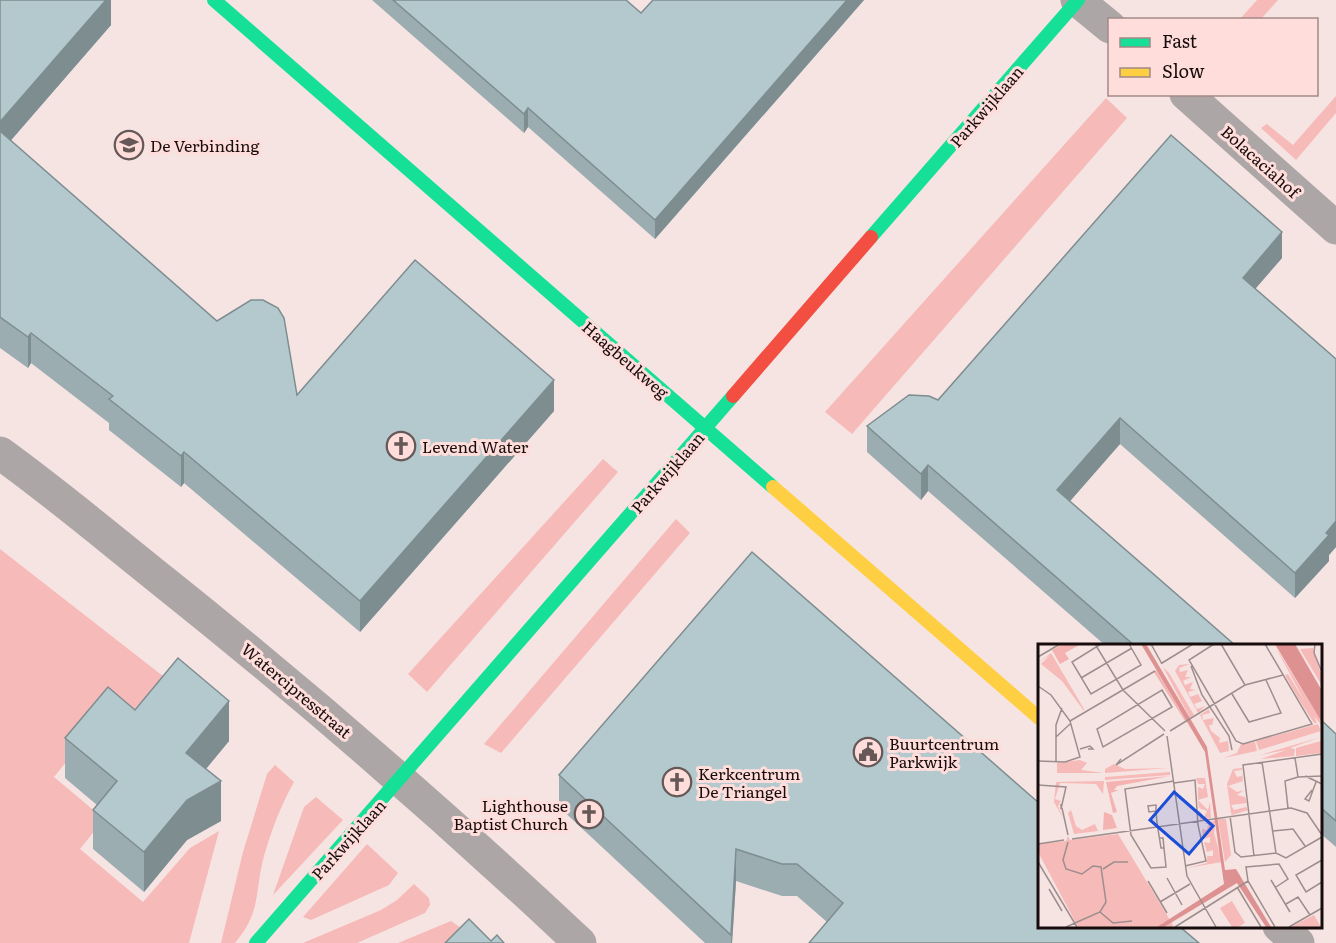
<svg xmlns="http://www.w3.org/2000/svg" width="1336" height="943" viewBox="0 0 1336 943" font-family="Literata,serif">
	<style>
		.green { fill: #f6bab8 }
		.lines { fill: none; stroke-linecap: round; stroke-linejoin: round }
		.street { stroke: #ada6a6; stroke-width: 33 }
		.fast { stroke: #16e098; stroke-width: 14 }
		.slow { stroke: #ffcf43; stroke-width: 14 }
		.jam { stroke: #f24e42; stroke-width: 14 }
		.wall { fill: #9badb1 }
		.shaded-wall { fill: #7e8d90 }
		.building { fill: #b4c9ce; stroke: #7e8d90; stroke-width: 1.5 }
		.labels { text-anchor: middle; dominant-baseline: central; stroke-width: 6; stroke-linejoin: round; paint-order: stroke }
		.street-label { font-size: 16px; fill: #170c0c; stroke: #fedddb }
		.poi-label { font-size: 16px; fill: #170c0c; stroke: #fedddb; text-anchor: start }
		.inset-road { fill: none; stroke: #9d8e8d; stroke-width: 1.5 }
		.view { fill: #1d4ed8; fill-opacity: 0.15; stroke: #1d4ed8; stroke-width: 3 }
		.inset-edge { fill: none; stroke: #170c0c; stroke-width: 3 }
	</style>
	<rect width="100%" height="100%" fill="#f6e4e3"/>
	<g class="green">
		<polygon points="1257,0 1278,0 1261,19 1240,19"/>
		<polygon points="1336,96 1336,113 1296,160 1261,128 1267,124 1293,145"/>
		<polygon points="1106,98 1127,118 852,434 825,412"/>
		<polygon points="603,459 618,472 427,692 408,674"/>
		<polygon points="676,519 690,533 501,753 484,744"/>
		<polygon points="0,549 177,687 135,737 104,716 54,777 104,819 80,849 143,902 190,848 219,831 189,943 0,943"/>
		<path d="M275 765 294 782C281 805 271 831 264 856 254 893 262 911 235 943H221L243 852 267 774Z"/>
		<polygon points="316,797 343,820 273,895 304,807"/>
		<polygon points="367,844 398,873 389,885 311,920 303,917"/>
		<polygon points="414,884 429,898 430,905 425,913 357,943 303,943 381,910 397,900"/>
		<polygon points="451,921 483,943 398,943"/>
	</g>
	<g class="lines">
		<g class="street">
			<polyline points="1077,0 1110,27"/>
			<polyline points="1186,94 1336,228"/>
			<path d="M0 453C57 494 110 539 164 582 308 697 446 817 580 943"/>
			<polyline points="1279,926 1298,943"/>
		</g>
		<g class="fast">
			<polyline points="214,0 773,487"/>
			<polyline points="871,237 1078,0"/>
			<polyline points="256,943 733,396"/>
		</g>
		<polyline class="slow" points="773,487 1039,718"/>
		<polyline class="jam" points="733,396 871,237"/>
	</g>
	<g class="wall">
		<polygon points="0,0 111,0 111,25 10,141 297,395 554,411 360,632 184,483 181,487 109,430 109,423 31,363 28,368 0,348"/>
		<polygon points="372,0 626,0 641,13 864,0 655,239 528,127 524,133"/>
		<polygon points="1282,258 1255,289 1336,359 1336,547 1329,555 1329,561 1295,598 1120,444 1070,501 1236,646 1106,646 928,491 921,500 867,452 867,426 938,400"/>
		<polygon points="135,710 229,741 206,769 221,821 187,840 144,892 93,849 93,810 97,805 65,778 65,738"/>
		<polygon points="1320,719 1336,734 1336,847 1320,833"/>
		<polygon points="559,775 1039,803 827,922 797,896 782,896 736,881 732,943 705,943 559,807"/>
	</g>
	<g class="shaded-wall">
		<polygon points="106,0 111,0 111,25 0,153 0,122"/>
		<polygon points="847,0 864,0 655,239 655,220"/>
		<polygon points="528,108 528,127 524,133 524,114"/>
		<polygon points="1282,232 1282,258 1243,303 1243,278"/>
		<polygon points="31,333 31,363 28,368 28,337"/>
		<polygon points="554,380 554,411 360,632 360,601"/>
		<polygon points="1120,418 1120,444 1057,516 1057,490"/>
		<polygon points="184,452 184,483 181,487 181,456"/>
		<polygon points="928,465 928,491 921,500 921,474"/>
		<polygon points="1336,521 1336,547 1329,555 1329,561 1295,598 1295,573"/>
		<polygon points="229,701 229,741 186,793 186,753"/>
		<polygon points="221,781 221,821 187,840 144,892 144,852 187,800"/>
		<polygon points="736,849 736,881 732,943 731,943"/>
	</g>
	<g class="building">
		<polygon points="0,0 106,0 0,122"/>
		<polygon points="393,0 626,0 641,13 653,0 847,0 655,220 528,108 524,114"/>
		<polygon points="0,131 217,321 251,300 263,300 278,308 284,318 297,395 415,260 554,380 360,601 184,452 181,456 109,399 113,396 31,333 28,337 0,317"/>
		<polygon points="1171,135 1282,232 1243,278 1336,359 1336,521 1326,533 1329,535 1295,573 1120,418 1057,490 1236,646 1135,646 928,465 921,474 867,426 909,395 929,396 938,400"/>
		<polygon points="752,552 1039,803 1039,927 1180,927 1199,943 809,943 843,903 797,864 782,864 736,849 731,935 559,775"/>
		<polygon points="178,658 229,701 186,753 221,781 187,800 144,852 93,810 117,781 65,738 108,687 135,710"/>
		<polygon points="1320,719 1336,734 1336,821 1320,807"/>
		<polygon points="469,919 491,941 497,935 504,943 445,943"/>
	</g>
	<defs>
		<g id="school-ring" transform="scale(1.5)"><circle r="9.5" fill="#fedddb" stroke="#655857" stroke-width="1.5"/><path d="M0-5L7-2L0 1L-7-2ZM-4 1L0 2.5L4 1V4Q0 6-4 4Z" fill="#655857"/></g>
		<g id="church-ring" transform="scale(1.5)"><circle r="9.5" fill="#fedddb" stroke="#655857" stroke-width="1.5"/><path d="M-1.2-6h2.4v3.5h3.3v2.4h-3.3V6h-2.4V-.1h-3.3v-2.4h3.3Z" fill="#655857"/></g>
		<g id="civic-ring" transform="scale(1.5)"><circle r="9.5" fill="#fedddb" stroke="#655857" stroke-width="1.5"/><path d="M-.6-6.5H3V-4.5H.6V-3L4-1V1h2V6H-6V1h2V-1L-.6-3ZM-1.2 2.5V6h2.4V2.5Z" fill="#655857"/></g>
	</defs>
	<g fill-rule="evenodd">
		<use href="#school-ring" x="129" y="145"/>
		<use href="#church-ring" x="401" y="446"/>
		<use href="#civic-ring" x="868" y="752"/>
		<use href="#church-ring" x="677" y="782"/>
		<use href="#church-ring" x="589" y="814"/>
	</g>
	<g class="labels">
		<g class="street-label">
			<text transform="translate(986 106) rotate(-49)">Parkwijklaan</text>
			<text transform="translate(1261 161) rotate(42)">Bolacaciahof</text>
			<text transform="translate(626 359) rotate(41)">Haagbeukweg</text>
			<text transform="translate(667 472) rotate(-49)">Parkwijklaan</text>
			<text transform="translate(297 690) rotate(40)">Watercipresstraat</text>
			<text transform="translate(348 839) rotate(-48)">Parkwijklaan</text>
		</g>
		<g class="poi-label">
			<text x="150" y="145">De Verbinding</text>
			<text x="422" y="446">Levend Water</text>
			<text x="889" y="743">Buurtcentrum<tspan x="889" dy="18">Parkwijk</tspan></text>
			<text x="698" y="773">Kerkcentrum<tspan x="698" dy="18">De Triangel</tspan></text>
			<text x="568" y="805" text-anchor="end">Lighthouse<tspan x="568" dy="18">Baptist Church</tspan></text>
		</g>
	</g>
	<g transform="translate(1038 644)">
		<rect width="284" height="284" fill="#f6e4e3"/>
		<path d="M236 0 283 77V81L276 72 279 79H276L260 54 247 31 250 30 267 58ZM275 4 283 30V40L262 5ZM13 9 46 65V67L24 37 3 20 12 11 0 19ZM152 20 141 24 142 28 150 26 147 33H153L145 37 147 41 155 38 152 45 158 46 150 48 152 53 160 50 164 57 156 60 159 65 167 62 160 69 137 27 141 21ZM125 23 131 29 156 71 152 74ZM171 65 172 69 164 71 165 76 176 74 174 81H180H171L173 87 182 94 181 99 190 97 191 107 182 109 162 71ZM280 80 283 87 221 106 218 97ZM283 93 252 104 257 105 256 112 223 115 248 106 222 111ZM283 97V109L258 112V104ZM217 98 219 107 185 114 199 109 203 100ZM42 116 49 119 43 126 66 129H19V119ZM76 120 87 125 131 124 67 129V125ZM204 124V126L196 127 199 133 204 132V127L205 137 190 142 199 148 206 146 199 151 207 153 209 159 193 161 196 166 208 163 210 166 194 171 193 169 189 140 195 125ZM132 128V131L67 136V133ZM158 134H167L170 153 160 156 170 166 172 158 173 174 162 176 161 166 166 173 169 167 161 164 160 156V143L165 145 167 140H160ZM66 137 65 150 58 140 22 139 17 155 23 157 20 162 25 174 16 158 18 138ZM33 166 38 182 44 186 57 180 60 187 36 190 30 169ZM180 175H188L193 211 187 218ZM178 176 176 189 184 218 149 224 169 219V212H175V206L169 208 166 198 172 199V193L165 195 164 185 169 186 170 180H166ZM80 190 135 281 134 283H40L0 208V200L28 197 30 192 32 196ZM194 257 207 279 200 283H194L182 264ZM276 271 283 283H253Z" fill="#f6bab8"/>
		<path d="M25 0H43L27 9 31 15 22 20 14 6ZM118 26 148 76 147 77 116 28ZM132 132 79 142 76 146H81L73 149 79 168 75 169 68 138ZM66 168 74 171 79 184 65 186Z" fill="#f4b2b1"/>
		<path d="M103 0H108L169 103 187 226 198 225 233 283H228L199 239 126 283H119L186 240 167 108ZM237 0H257L283 45V77Z" fill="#de9191"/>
		<path class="inset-road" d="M57 0 85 46 127 87M63 0 34 18 53 50 103 21 91 0M113 0 124 20M176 0 151 16 198 97 205 100 274 80 227 0M183 0 207 41M277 0 276 9 284 28M0 13 22 0M124 19 155 0M153 22 164 51 191 92 194 106M43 34 94 4M0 42 13 51 32 77 42 113 27 118 0 117M124 46 134 63 65 103 59 85ZM194 50 211 78 243 69 228 36M32 77 117 27M132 87 207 41 245 31M129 92 149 232 178 283M18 93 32 80M42 105 52 102 55 105H50M257 114 260 133 284 132M83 115 78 121 126 90M18 118V81L24 64M224 118 238 209M267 132 284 140M136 139 157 136 160 181 168 217 147 222M0 141 28 143 23 165V160M274 146 267 155 271 157 278 138M24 164 30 191M250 164 247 137 260 133M118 167V161L110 162 111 168 118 167 119 179 123 204H126L125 194H121M192 172 197 208 203 213 238 209 248 214 284 193M235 187 255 185 267 202M34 195 253 164 269 169 284 191M0 200 26 196M126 204 128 223 113 224 93 191 87 145 136 137M216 212 205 121 284 110M284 216 258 231 268 248 284 238M0 218 39 283M65 225 76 218H90M129 234 144 261M233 236 252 268M110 237 129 269M199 243 223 283M11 245 24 267M122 258 152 240M248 260 260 253 272 271M62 268 75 279 94 277M28 283 62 268 68 258 63 223 55 222 44 230 28 225 25 216 30 198M137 283 210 237M237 283 210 237 208 223 241 220 250 235 238 243M251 283 284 264"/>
		<path class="view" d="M136 148 175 182 151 210 112 176Z"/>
		<rect width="284" height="284" class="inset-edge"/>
	</g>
	<rect x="1108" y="18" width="210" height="78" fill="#fedddb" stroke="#a28988" stroke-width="1.5"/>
	<rect x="1120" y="38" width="30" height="9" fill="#16e098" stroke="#a28988" stroke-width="1.5"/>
	<text x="1162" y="48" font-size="18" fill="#170c0c">Fast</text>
	<rect x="1120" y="68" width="30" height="9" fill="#ffcf43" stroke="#a28988" stroke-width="1.5"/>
	<text x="1162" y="78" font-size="18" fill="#170c0c">Slow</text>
</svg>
